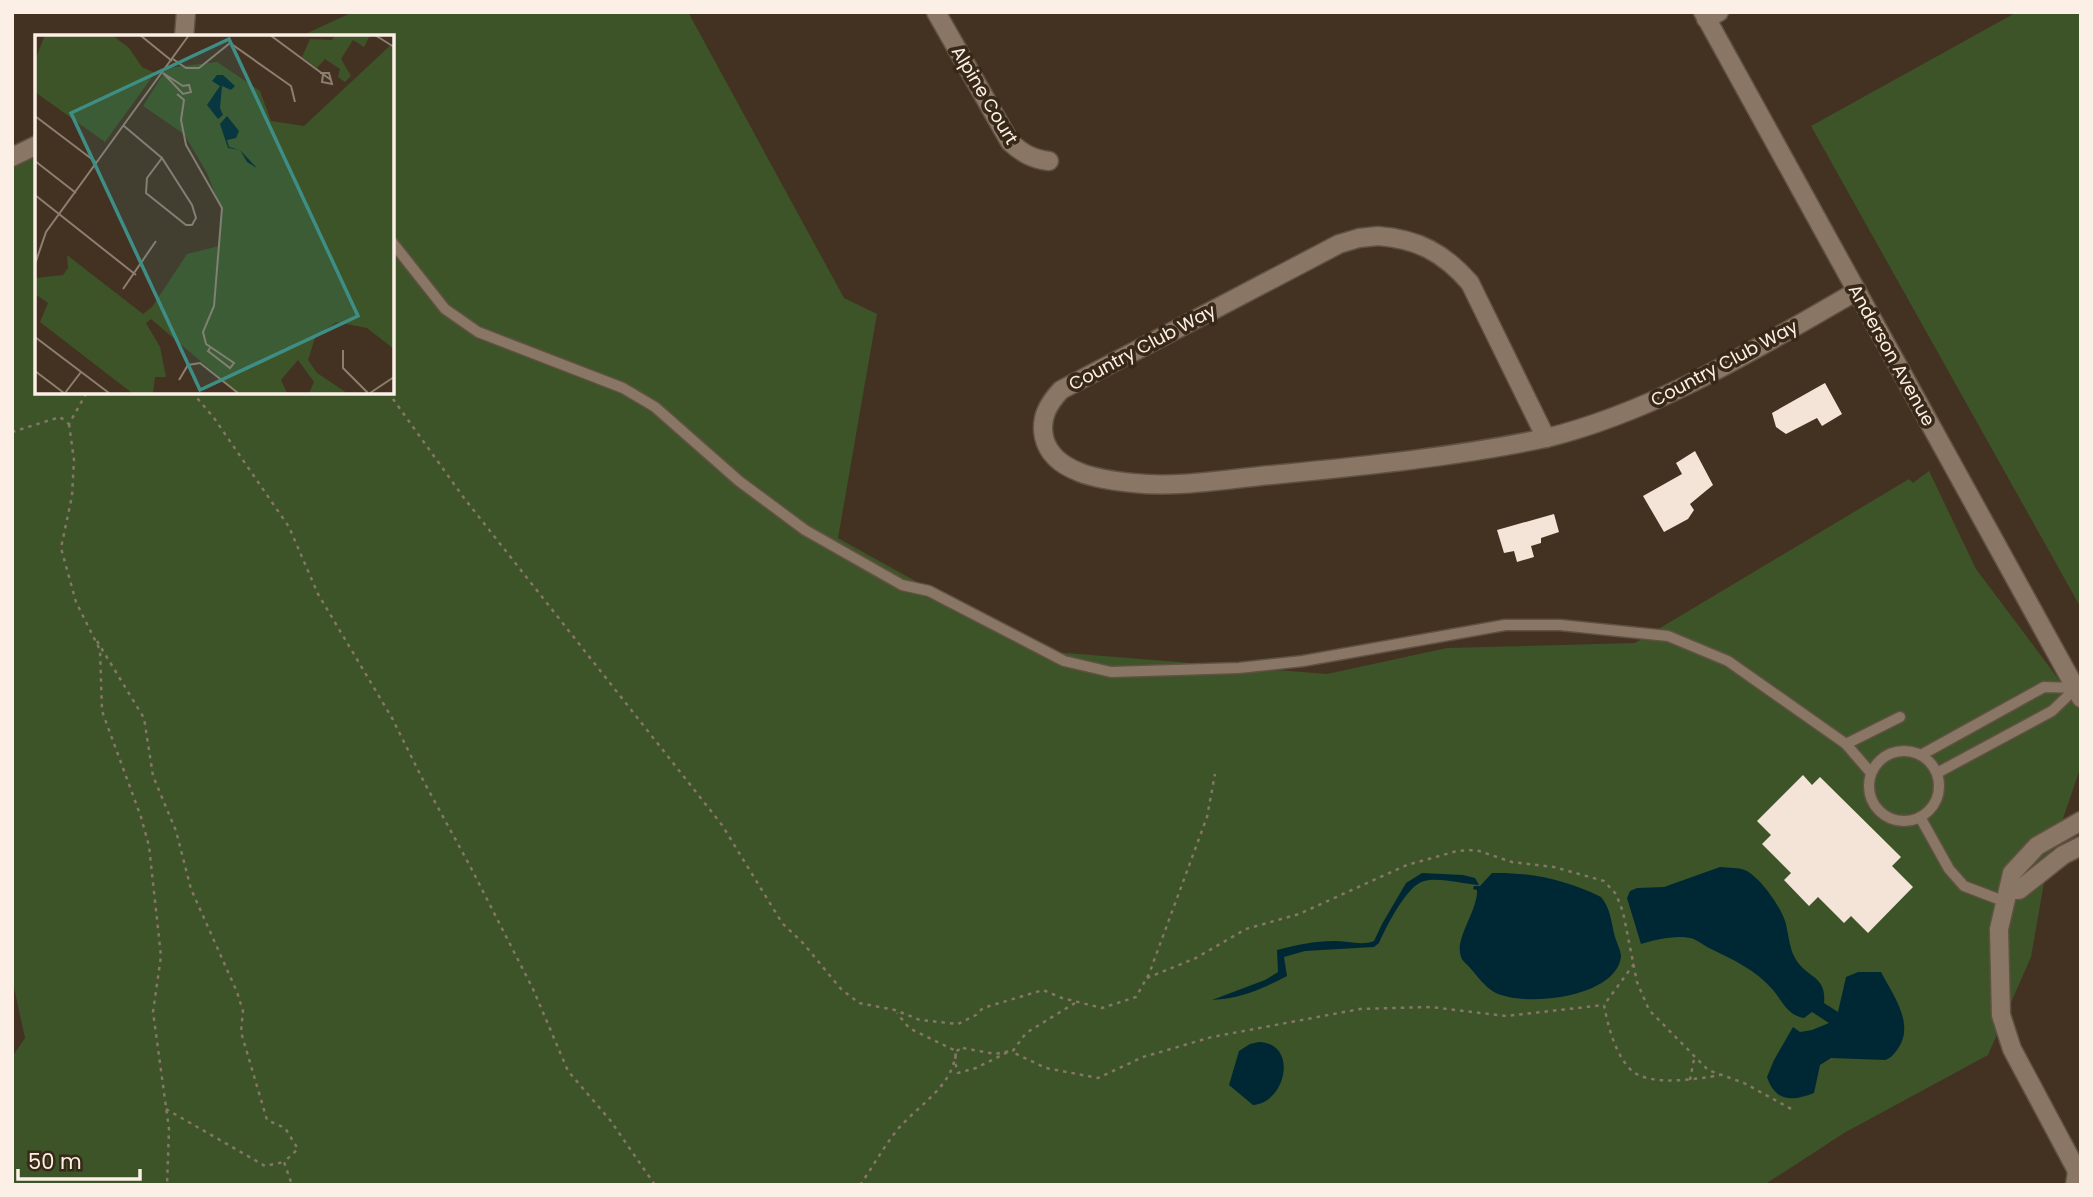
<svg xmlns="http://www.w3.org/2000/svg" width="2093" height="1197" viewBox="0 0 2093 1197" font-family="Poppins,sans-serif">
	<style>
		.green { fill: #3d5428 }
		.water { fill: #002834 }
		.building { fill: #f4e4d7 }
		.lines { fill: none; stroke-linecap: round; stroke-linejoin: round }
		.service-casing { stroke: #605143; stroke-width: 13 }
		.minor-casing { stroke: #605143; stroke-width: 21 }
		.secondary-casing { stroke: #605143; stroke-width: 21 }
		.path { stroke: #857668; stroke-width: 2.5; stroke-dasharray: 3.5 5; stroke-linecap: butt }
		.service { stroke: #8a7664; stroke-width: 10 }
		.minor { stroke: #8a7664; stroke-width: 18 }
		.secondary { stroke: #8a7664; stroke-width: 18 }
		.labels { text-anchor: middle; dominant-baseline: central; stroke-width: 7; stroke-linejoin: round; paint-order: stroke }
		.street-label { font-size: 18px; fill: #fcf0e6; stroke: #382818 }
		.inset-road { fill: none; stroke: #8d7e70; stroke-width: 2 }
		.view { fill: #3e8e86; fill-opacity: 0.15; stroke: #3e8e86; stroke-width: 3.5 }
		.inset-edge { fill: none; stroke: #fcf0e6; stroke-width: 3.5 }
	</style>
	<rect width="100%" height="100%" fill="#433222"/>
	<g class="green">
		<polygon points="353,12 688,12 844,298 877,314 838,538 1041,651 1327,674 1447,648 1635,643 1909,479 1913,483 1929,471 1976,569 2081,709 2081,766 2047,865 2031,957 1988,1055 1844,1133 1764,1185 12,1185 12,1057 25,1038 12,978 12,163 37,152 37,392 392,392 392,37 299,37"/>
		<polygon points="2017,12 2081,12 2081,608 1811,126"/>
	</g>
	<g class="water">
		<path d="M1720 867C1729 868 1739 867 1747 871 1761 879 1782 908 1786 924 1788 933 1790 949 1794 956 1805 979 1827 974 1824 1003L1838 1012 1846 977 1858 972H1881C1893 995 1916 1025 1897 1050 1893 1055 1891 1058 1885 1060L1831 1058 1820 1065 1814 1093C1793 1101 1776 1103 1767 1077L1774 1060 1793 1027 1800 1032 1812 1030 1829 1023 1812 1012 1804 1018C1787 1015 1783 1002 1773 990 1756 970 1732 959 1709 948 1703 945 1696 939 1690 938 1675 935 1655 940 1641 944L1627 898 1630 891 1637 888 1664 887Z"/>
		<path d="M1422 873 1463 875 1475 878 1479 885C1461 884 1441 877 1424 881 1407 885 1386 927 1379 943L1374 947 1305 951 1284 957 1287 976C1262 989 1241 999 1212 1000L1265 980 1278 972 1277 950C1296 945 1314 941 1334 941 1347 941 1363 946 1374 941L1382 924 1406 883Z"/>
		<path d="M1492 873C1530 872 1567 880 1601 897 1611 909 1611 922 1615 937 1617 944 1621 950 1621 957 1616 998 1523 1008 1494 992 1485 987 1477 976 1471 969 1468 965 1462 961 1461 957 1454 938 1478 911 1477 890L1473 889 1474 886H1480Z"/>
		<path d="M1259 1042C1298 1043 1287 1102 1253 1105L1229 1085 1239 1051 1250 1044Z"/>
	</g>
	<g class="building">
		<polygon points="1825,383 1842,414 1822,426 1817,418 1786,434 1776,427 1772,413"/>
		<polygon points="1695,451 1713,485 1690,504 1694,510 1688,519 1664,532 1643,496 1682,474 1676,463"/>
		<polygon points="1554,514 1559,532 1541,538 1541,543 1531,546 1534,557 1517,562 1514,551 1504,553 1497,530"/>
		<polygon points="1803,775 1812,785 1820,777 1901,857 1892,866 1913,887 1868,933 1851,916 1844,923 1818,897 1809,906 1784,880 1791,873 1762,844 1771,835 1757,821"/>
	</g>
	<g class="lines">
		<g class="service-casing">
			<g id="service">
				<polyline points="392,242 445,309 478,332 623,388 655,407 739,481 805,530 902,585 929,591 1064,661 1111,672 1239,668 1303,661 1505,625 1560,625 1668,636 1728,661 1846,744 1900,717"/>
				<polyline points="1846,744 1871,773"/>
				<circle cx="1904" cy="786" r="35"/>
				<polyline points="1921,755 2044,687 2076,688"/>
				<polyline points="1937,773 2052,711 2076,688"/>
				<polyline points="1920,817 1949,869 1964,886 2006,902"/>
			</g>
		</g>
		<g class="minor-casing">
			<g id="minor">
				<path d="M936 12 1010 142C1022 153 1032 159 1049 161"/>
				<polyline points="1706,19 1719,12"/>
				<polyline points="184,37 186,12"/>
				<polyline points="12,157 37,145"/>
				<path d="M1378 236C1418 239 1444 253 1470 283L1546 438C1456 457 1363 466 1271 475 1226 479 1179 488 1133 483 1102 480 1052 473 1044 437 1040 418 1048 404 1061 390L1339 244 1359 238Z"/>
				<path d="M1546 438C1659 410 1757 348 1857 291"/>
				<polyline points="2009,890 2019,890 2063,855 2081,846"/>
				<polyline points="2075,1185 2077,1172 2075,1167 2012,1049 2001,1015 1999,929 2012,873 2037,846 2081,821"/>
			</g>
		</g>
		<g class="secondary-casing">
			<polyline id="secondary" points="1703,12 2081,698"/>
		</g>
		<g class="path">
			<polyline points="192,392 214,418 289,527 318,594 392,718 424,782 470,866 533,989 568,1071 610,1120 655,1185"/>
			<polyline points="388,392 464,498 722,825 782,923 803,943 841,989 859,1003 895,1010 920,1020 958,1024 976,1015 983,1008 1043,990 1062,998 1102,1008 1136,997 1149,974 1207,817 1215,774"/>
			<polyline points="69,424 74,460 72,496 61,548 76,602 100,650 102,711 141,817 149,846 161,956 153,1012 169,1129 167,1185"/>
			<polyline points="12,432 60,417 69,424 87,392"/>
			<polyline points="97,641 144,718 153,776 176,831 191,889 237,992 243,1011 241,1032 267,1120 285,1128 298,1149 284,1162 292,1185"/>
			<path d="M1634 964 1604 1005C1608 1026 1615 1054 1631 1070 1649 1087 1698 1079 1720 1075"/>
			<polyline points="1147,978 1196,958 1246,929 1299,914 1407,865 1457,851 1476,850 1512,862 1554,867 1604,881 1616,894 1623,912 1637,982 1649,1010 1708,1070 1744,1083 1795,1111"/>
			<polyline points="1075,1003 1026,1033 1012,1052 1046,1068 1098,1078 1143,1057 1212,1037 1360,1009 1431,1007 1506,1016 1604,1005"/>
			<polygon points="963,1048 995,1054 1010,1051 976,1068 958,1073 955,1062 956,1051"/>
			<polyline points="1690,1080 1694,1059"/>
			<polyline points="166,1109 265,1166 284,1162"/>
			<path d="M860 1185C872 1168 882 1150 894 1134 916 1105 953 1089 956 1051L909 1028 897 1013"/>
		</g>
		<use href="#service" class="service"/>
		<use href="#minor" class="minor"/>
		<use href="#secondary" class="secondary"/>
	</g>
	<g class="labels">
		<g class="street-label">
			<text transform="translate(985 95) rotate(59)">Alpine Court</text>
			<text transform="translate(1142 347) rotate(-28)">Country Club Way</text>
			<text transform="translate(1892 355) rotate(61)">Anderson Avenue</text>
			<text transform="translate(1724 363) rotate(-28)">Country Club Way</text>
		</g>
	</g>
	<g transform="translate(35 35)">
		<rect width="359" height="359" fill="#433222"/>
		<path d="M10 0H77L94 13 107 32 120 38 70 107 0 57V25ZM300 0H335L329 12 318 5 306 24 316 41 310 47 303 42 305 34 290 24 282 33 267 22 275 4 297 5ZM359 7V314L332 293 301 287 280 303 273 325 282 338 312 358H274L279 347 263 325 246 345 252 358H203L116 284 111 288 125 312 131 342H120L118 358H97L5 287 13 268 0 259 1 243 28 240 33 233 32 220 108 279 117 272 152 219 184 211 187 177 172 138 149 99 108 71 132 33 182 27 225 56 236 86 269 91Z" fill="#3d5428"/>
		<path d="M182 40H188L200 51 196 55 187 51 185 73 188 80 183 84 172 70 185 51 177 46ZM192 81 204 96 201 103 192 105 194 112 205 115 222 133 212 127 205 115 193 113 185 89Z" fill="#002834"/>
		<path class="inset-road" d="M105 0 137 26M235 0 296 45M340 0 359 12M138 24 151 33H164L195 8 256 51 260 67M128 38 148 51 154 50 156 57 148 59ZM285 38H294L297 49 287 47 288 40M142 59 149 65 146 85 151 110 187 173 179 271 168 297 171 309 199 328 195 333 173 316 175 313M0 81 62 128M89 91 127 123M127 123 157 170 161 183 157 190H151L111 158 112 143ZM0 126 41 158M0 160 101 240M0 229 11 197 154 0M88 254 121 206M0 302 74 358M308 315V333L333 358M0 336 29 358M144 345 153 330 165 328 203 358M30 358 46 337M335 358 359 342"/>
		<path class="view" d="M194 4 323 281 165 355 36 78Z"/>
		<rect width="359" height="359" class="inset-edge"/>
	</g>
	<rect width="2093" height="1197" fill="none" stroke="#fcf0e6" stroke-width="28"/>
	<path d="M18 1169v10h122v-10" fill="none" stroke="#fcf0e6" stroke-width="3.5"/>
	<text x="28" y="1169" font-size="21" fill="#fcf0e6" stroke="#382818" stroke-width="5" paint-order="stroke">50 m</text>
</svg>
